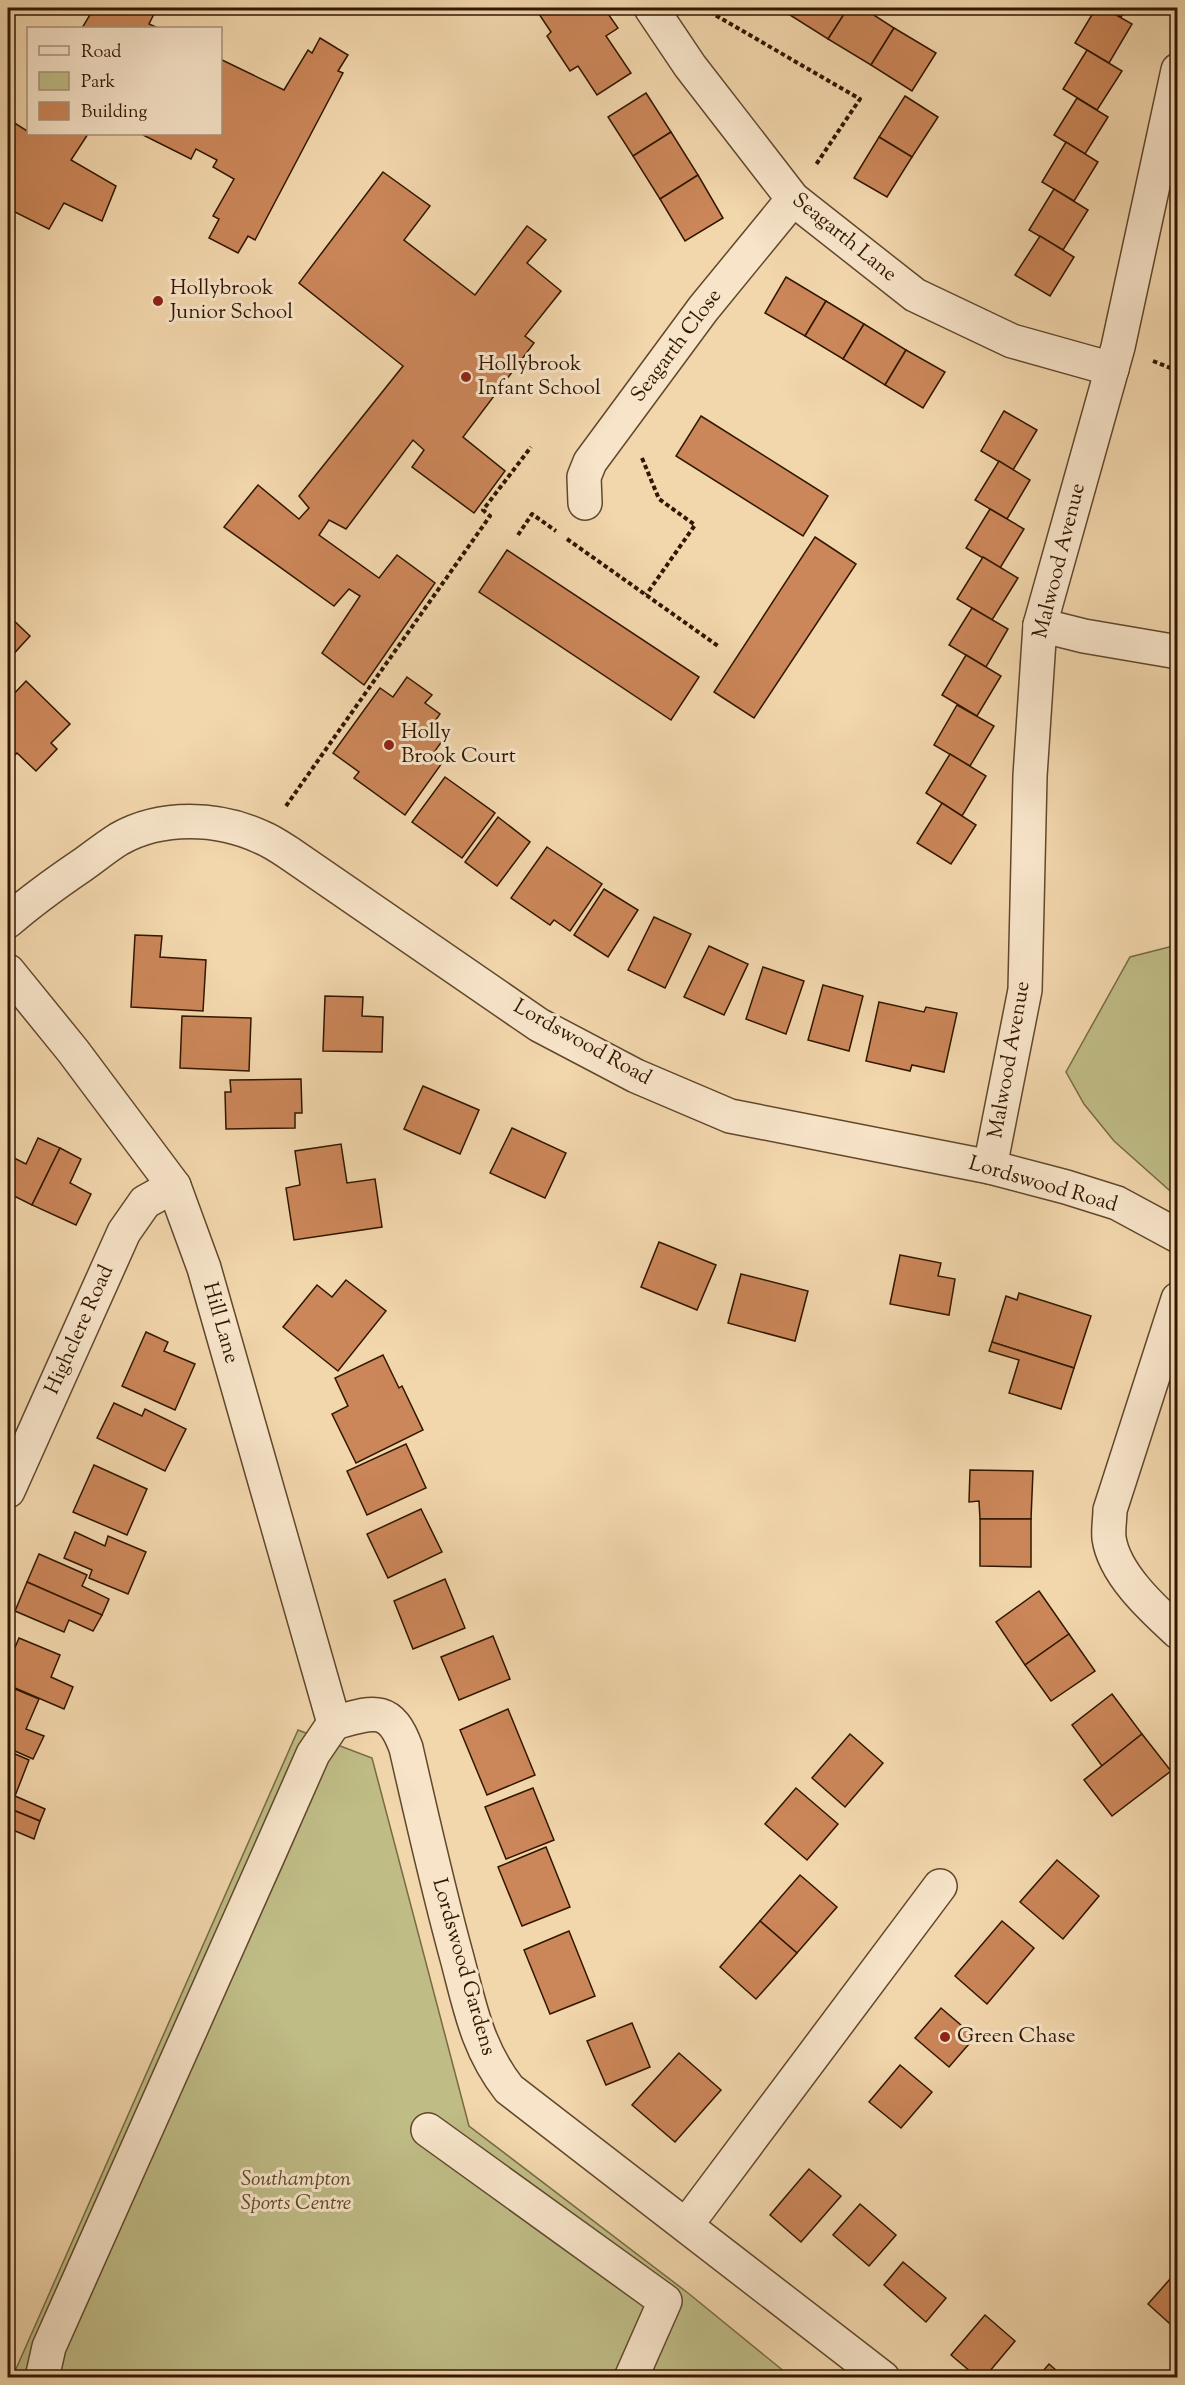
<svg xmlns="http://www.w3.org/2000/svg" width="1185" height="2385" viewBox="0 0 1185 2385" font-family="'Sorts Mill Goudy',serif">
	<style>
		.green { fill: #bfbc86; stroke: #786a43; stroke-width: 1.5 }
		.building { fill: #cb8659; stroke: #311700; stroke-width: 1.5 }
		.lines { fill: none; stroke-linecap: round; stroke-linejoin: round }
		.minor-casing { stroke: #61472b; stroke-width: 36 }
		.path { stroke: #311700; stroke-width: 4; stroke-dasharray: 4.5 3; stroke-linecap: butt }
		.minor { stroke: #f7e4c9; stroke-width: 33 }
		.poi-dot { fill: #8f2418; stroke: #f7e4c9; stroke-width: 2 }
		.labels { text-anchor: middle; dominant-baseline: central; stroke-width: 6; stroke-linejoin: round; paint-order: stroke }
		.street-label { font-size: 21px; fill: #311700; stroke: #f7e4c9 }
		.poi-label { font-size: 21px; fill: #311700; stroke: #f7e4c9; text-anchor: start }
		.park-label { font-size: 21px; font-style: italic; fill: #5c4928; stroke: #f7e4c9 }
	</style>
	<rect width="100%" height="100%" fill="#f2d6ac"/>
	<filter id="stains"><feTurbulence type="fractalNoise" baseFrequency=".00333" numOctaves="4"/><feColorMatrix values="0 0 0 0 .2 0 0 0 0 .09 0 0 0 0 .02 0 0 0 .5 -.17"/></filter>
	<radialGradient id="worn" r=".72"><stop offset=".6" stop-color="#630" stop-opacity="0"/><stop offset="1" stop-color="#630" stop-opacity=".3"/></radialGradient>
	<g class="green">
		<polygon points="1177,945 1178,945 1177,1197 1114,1141 1084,1104 1066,1072 1130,957"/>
		<polygon points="298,1730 372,1758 469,2126 688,2293 791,2377 12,2378"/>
	</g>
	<g class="building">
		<polygon points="94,8 157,8 149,24 158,28 82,28"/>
		<polygon points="535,8 604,8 618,28 606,36 631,73 597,95 578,66 570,71 547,36 551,32"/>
		<polygon points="795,8 848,8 828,39 790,15"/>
		<polygon points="848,8 863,8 894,28 871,65 828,39"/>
		<polygon points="1096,8 1104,8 1132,24 1109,63 1075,43"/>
		<polygon points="1104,8 1127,8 1121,17"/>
		<polygon points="894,28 936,53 912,91 871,65"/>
		<polygon points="320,38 348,55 338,71 343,73 255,240 248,236 238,253 209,238 219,219 213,216 234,179 213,167 217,160 196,149 191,159 143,135 143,134 220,134 220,59 284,90 308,50 312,53"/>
		<polygon points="1087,50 1122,71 1097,110 1063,89"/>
		<polygon points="646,93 671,132 633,156 608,117"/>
		<polygon points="905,96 938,117 912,157 879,137"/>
		<polygon points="1077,98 1108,117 1085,154 1054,135"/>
		<polygon points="13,122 27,131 28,129 28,134 88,134 71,160 116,186 102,221 64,203 49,229 13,211 8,221 8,135"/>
		<polygon points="671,132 698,175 660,199 633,156"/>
		<polygon points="879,137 912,157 887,197 854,178"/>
		<polygon points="1066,142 1098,162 1074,201 1042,182"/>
		<polygon points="383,172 430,206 404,240 475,295 527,226 546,240 527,263 561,291 525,336 534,343 463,437 505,471 474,513 412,467 424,450 413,440 346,529 329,520 319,535 379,578 397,555 435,583 364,685 322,653 360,596 349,589 334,606 224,527 258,485 299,519 309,508 299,496 403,366 299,283"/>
		<polygon points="698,175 723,218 685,241 660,199"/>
		<polygon points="1054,189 1088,210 1063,250 1029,230"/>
		<polygon points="1040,236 1074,257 1050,296 1015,275"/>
		<polygon points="786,277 826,301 805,336 765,313"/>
		<polygon points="826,301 864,324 843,359 805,336"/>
		<polygon points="864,324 906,350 885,385 843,359"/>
		<polygon points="906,350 945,372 923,408 885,385"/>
		<polygon points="1004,411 1037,430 1013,470 981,451"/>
		<polygon points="701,416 828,496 803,536 676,456"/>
		<polygon points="999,461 1030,480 1007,519 975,500"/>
		<polygon points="990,509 1024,529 1000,568 966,548"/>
		<polygon points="815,537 856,564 754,718 714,692"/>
		<polygon points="507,550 699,677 671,720 479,592"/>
		<polygon points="983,557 1018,578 992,620 957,599"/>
		<polygon points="972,608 1008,629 986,667 949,645"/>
		<polygon points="8,615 30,636 8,660"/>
		<polygon points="966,655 1001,676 977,716 942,695"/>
		<polygon points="407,677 432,695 425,703 440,714 430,728 445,737 432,755 442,763 405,815 354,778 359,772 333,753 380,688 393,697"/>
		<polygon points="26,681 70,724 51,743 57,749 36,771 17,753 10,760 8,758 8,700"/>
		<polygon points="957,705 994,726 970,766 934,745"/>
		<polygon points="950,754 986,776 962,816 926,793"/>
		<polygon points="445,777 495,813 462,858 412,822"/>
		<polygon points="942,803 976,825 951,864 917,843"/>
		<polygon points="498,817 530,842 497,886 465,862"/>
		<polygon points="547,847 602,884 570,931 554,920 550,925 511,898"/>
		<polygon points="604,889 638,910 608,957 574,935"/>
		<polygon points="654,917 691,934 665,988 628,970"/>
		<polygon points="135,935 162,936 160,957 206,960 203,1011 131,1007"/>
		<polygon points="709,946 748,964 724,1015 684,997"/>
		<polygon points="763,967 804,981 786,1034 746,1019"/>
		<polygon points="823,985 863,996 849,1051 808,1040"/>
		<polygon points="325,996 363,997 362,1016 383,1017 382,1052 323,1051"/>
		<polygon points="879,1002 924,1012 926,1007 957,1013 944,1072 912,1065 910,1071 866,1061"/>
		<polygon points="182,1016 251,1018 249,1071 180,1068"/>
		<polygon points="301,1079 302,1113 295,1113 295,1128 226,1129 225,1092 231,1092 230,1080"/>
		<polygon points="423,1086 479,1110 460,1154 404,1129"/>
		<polygon points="512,1128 566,1153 545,1198 490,1173"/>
		<polygon points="38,1138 60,1148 32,1205 8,1193 8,1155 26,1164"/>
		<polygon points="341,1144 347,1183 375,1179 382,1227 294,1240 286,1188 300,1185 295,1151"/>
		<polygon points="60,1148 81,1159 70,1183 91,1194 76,1225 32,1205"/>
		<polygon points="659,1242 716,1265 697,1310 641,1287"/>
		<polygon points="900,1255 941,1263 938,1276 955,1279 949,1315 890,1304"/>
		<polygon points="741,1274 808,1291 795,1341 728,1323"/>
		<polygon points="346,1280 386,1311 338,1371 283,1327 317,1285 332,1297"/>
		<polygon points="1019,1293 1091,1316 1074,1368 992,1342 1006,1296 1017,1300"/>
		<polygon points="146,1332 168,1342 164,1351 195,1364 175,1410 122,1386"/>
		<polygon points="992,1342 1074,1368 1061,1409 1009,1393 1019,1360 989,1351"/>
		<polygon points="383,1355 399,1388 402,1386 423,1430 356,1463 332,1414 348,1406 335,1378"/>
		<polygon points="114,1403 142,1416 145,1409 186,1429 165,1471 97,1438"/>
		<polygon points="406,1444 426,1488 367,1515 347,1471"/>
		<polygon points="94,1465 147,1489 127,1535 73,1512"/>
		<polygon points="970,1470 1033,1471 1031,1519 980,1519 979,1501 969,1502"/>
		<polygon points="421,1509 442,1552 388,1578 367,1534"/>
		<polygon points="980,1519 1031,1519 1031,1567 980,1566"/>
		<polygon points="75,1532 105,1546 108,1536 146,1552 128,1594 89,1578 92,1570 64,1558"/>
		<polygon points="39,1554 87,1575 82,1586 109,1599 102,1615 27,1582"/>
		<polygon points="445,1579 465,1628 413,1649 394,1601"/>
		<polygon points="27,1582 102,1615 93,1631 69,1620 64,1632 15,1611"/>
		<polygon points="1039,1591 1069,1634 1025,1665 996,1622"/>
		<polygon points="1069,1634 1095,1671 1051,1701 1025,1665"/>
		<polygon points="493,1636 510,1679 459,1700 441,1657"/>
		<polygon points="19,1638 60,1655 51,1677 73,1687 64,1709 8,1685 8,1649 13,1652"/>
		<polygon points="8,1686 39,1699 26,1729 44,1736 33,1759 8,1748"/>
		<polygon points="1112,1694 1142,1734 1102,1766 1072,1725"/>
		<polygon points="508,1709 535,1775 487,1795 460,1730"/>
		<polygon points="850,1734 883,1763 845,1807 812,1778"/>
		<polygon points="1142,1734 1171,1771 1112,1816 1084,1780"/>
		<polygon points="8,1751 29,1760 15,1796 45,1809 40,1821 8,1808"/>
		<polygon points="533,1788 554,1840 506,1859 485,1807"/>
		<polygon points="796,1788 838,1824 807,1860 765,1824"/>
		<polygon points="8,1808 40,1821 34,1839 8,1828"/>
		<polygon points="546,1847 570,1907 522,1926 498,1867"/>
		<polygon points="1057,1860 1099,1896 1063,1939 1020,1902"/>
		<polygon points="800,1875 837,1907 797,1953 760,1921"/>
		<polygon points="760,1921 797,1953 756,1999 720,1967"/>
		<polygon points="1002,1921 1034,1948 987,2004 955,1976"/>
		<polygon points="569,1931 595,1996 550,2014 524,1950"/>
		<polygon points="941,2008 975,2037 949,2067 915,2038"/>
		<polygon points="632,2023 650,2067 606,2085 587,2041"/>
		<polygon points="679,2053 721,2090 675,2142 632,2105"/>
		<polygon points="900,2065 932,2092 901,2128 869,2102"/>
		<polygon points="809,2169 841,2196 801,2242 770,2215"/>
		<polygon points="860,2204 896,2235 869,2266 833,2235"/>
		<polygon points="903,2262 946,2298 926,2322 884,2285"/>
		<polygon points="1178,2270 1178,2331 1148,2304"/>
		<polygon points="985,2315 1015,2341 984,2378 978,2378 951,2355"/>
		<polygon points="1049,2364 1065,2378 1037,2378"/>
	</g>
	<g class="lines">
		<g class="minor-casing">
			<g id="minor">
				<polyline points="651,8 690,66 793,199 915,295 1012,341 1112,369"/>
				<polyline points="585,503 584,477 590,462 703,309 793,199"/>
				<polyline points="1040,625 1084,636 1178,652"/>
				<path d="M8 921C31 901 56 883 81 866 94 857 106 847 119 839 161 815 218 817 261 837 271 841 280 847 289 853L539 1025 636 1076 730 1116 990 1167 1066 1187 1117 1203 1178 1236"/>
				<polyline points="8,971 73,1051 174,1186 204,1268 334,1723"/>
				<polyline points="990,1167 1025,990 1030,776 1040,625 1118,347 1178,70"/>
				<path d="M1178 1299 1110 1510C1110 1519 1108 1529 1109 1538 1114 1574 1153 1609 1178 1632"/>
				<polyline points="8,1491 124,1232 145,1202 174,1186"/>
				<path d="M334 1723C373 1712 390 1704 406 1748 422 1818 438 1889 457 1958 470 2007 477 2048 509 2089L883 2378"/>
				<polyline points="428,2130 665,2301 631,2378"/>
				<polyline points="687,2224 940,1886"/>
				<path d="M42 2378 49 2347C137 2149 226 1952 313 1754L334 1723"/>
			</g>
		</g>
		<g class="path">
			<polyline points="703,8 860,99 815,166"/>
			<polyline points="1153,361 1178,371"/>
			<polyline points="642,458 659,499 695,525 646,595"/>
			<polyline points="518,535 532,514 556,531"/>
			<polyline points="567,539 718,646"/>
			<polyline points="286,806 490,516 483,510 531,447"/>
		</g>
		<use href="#minor" class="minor"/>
	</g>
	<g class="poi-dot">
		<circle cx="158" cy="301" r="6"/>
		<circle cx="466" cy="377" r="6"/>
		<circle cx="389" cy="745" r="6"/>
		<circle cx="945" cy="2037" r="6"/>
	</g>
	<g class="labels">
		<g class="street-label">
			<text transform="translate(844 238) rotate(39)">Seagarth Lane</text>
			<text transform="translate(677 346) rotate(-53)">Seagarth Close</text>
			<text transform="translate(1060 561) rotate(-76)">Malwood Avenue</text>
			<text transform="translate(582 1043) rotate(29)">Lordswood Road</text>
			<text transform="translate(1010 1060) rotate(-80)">Malwood Avenue</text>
			<text transform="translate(1043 1185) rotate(16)">Lordswood Road</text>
			<text transform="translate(220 1323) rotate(74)">Hill Lane</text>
			<text transform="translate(80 1330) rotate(-66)">Highclere Road</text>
			<text transform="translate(463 1967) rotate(74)">Lordswood Gardens</text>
		</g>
		<g class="poi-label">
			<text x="170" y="289">Hollybrook<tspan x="170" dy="24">Junior School</tspan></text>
			<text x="478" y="365">Hollybrook<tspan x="478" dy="24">Infant School</tspan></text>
			<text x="401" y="733">Holly<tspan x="401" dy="24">Brook Court</tspan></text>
			<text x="957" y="2037">Green Chase</text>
		</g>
		<g class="park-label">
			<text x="296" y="2180">Southampton<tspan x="296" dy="24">Sports Centre</tspan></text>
		</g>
	</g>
	<rect width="1185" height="2385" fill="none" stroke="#f2d6ac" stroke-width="30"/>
	<rect x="9" y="9" width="1167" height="2367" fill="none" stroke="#311700" stroke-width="3"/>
	<rect x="15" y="15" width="1155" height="2355" fill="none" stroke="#311700" stroke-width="1.5"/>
	<rect x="27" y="27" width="195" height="108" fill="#f7e4c9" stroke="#a89279" stroke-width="1.5"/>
	<rect x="39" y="46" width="30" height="9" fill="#f7e4c9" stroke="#a89279" stroke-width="1.5"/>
	<text x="81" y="57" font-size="18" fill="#311700">Road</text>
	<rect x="39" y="72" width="30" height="18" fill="#bfbc86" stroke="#a89279" stroke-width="1.5"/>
	<text x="81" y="87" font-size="18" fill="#311700">Park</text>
	<rect x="39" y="102" width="30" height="18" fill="#cb8659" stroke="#a89279" stroke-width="1.5"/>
	<text x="81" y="117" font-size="18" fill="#311700">Building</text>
	<rect width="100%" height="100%" filter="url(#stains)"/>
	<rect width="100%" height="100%" fill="url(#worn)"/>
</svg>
